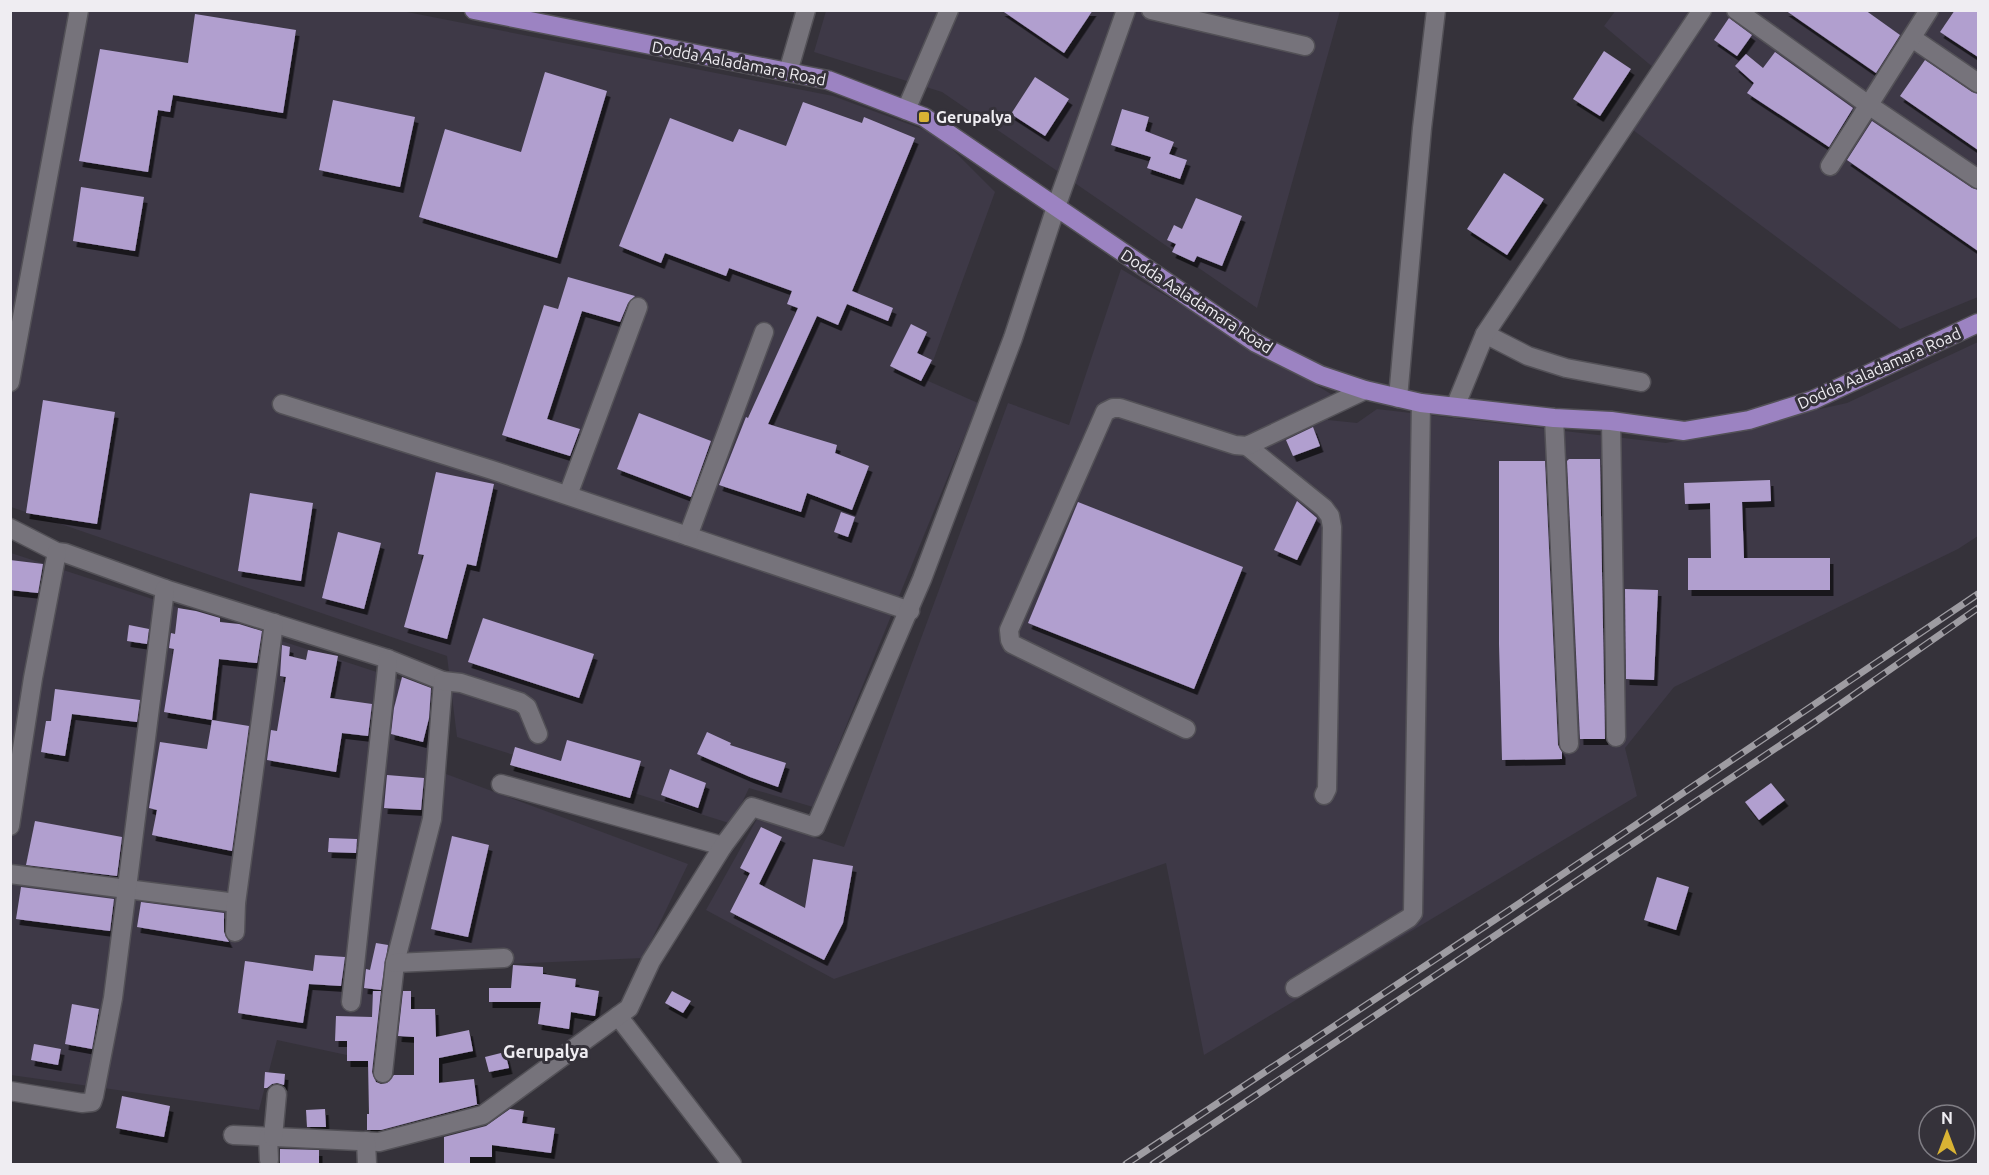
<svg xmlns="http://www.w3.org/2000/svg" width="1989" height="1175" viewBox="0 0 1989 1175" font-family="Ubuntu,sans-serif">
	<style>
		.built { fill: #3e3947 }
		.building { fill: #b19fcf; filter: url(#shadow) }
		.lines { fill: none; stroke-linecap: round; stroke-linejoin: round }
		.minor-casing { stroke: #535157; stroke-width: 21 }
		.major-casing { stroke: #535157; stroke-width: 21 }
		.minor { stroke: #76737b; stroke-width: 18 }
		.major { stroke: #9c83c2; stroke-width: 18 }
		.rail-casing { stroke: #9e9ca2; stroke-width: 7 }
		.rail { stroke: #35323a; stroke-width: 4.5; stroke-dasharray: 14; stroke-linecap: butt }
		.poi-dot { fill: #d9b334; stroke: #35323a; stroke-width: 2 }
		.labels { text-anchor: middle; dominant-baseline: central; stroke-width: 6; stroke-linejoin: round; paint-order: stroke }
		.street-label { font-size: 16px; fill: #efedf2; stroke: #35323a }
		.poi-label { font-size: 16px; font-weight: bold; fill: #efedf2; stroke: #35323a; text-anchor: start }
		.neighbourhood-label { font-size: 18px; font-weight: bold; fill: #efedf2; stroke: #35323a }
	</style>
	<defs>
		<filter id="shadow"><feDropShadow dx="3.5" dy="6" stdDeviation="0" flood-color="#0009"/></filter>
	</defs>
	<rect width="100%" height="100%" fill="#35323a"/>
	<g class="built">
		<polygon points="1616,10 1978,11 1978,297 1900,329 1633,130 1667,79 1604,26"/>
		<polygon points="10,11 402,11 833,96 938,135 995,192 926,380 978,403 813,807 749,788 732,824 457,737 447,656 11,507"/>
		<polygon points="826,11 1340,11 1257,308 942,92 814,52"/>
		<polygon points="1121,269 1331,394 1328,420 1357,423 1377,409 1666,443 1847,403 1978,342 1978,536 1958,549 1674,687 1625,748 1637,796 1204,1055 1166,863 834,979 706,910 757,819 844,847 1008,403 1069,425"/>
		<polygon points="11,553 432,690 438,771 688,864 643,958 376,970 370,1060 277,1040 259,1110 11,1075"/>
	</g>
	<g class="building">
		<polygon points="1001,10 1093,10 1064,53"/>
		<polygon points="1785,10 1865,10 1900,35 1876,73"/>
		<polygon points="1955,10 1978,10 1978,57 1940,32"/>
		<polygon points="195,14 296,30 283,113 173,95 170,112 158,110 148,172 79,161 100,49 188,63"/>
		<polygon points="1729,18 1752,35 1737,56 1714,40"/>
		<polygon points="1604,51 1631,69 1600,116 1573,99"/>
		<polygon points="1775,52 1853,108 1829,147 1747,93 1754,83 1735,66 1746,54 1763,68"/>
		<polygon points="1925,60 1972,92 1978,94 1978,150 1900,96"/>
		<polygon points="545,72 607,91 557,258 419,217 445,129 521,152"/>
		<polygon points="1035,77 1069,99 1045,136 1011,114"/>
		<polygon points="333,100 415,117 400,187 319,170"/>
		<polygon points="803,102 862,123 864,117 915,138 852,291 893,308 888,321 847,304 838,325 817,316 768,424 837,445 835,453 869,466 852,510 807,493 801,512 719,485 746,417 748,418 798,308 787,304 792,291 729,268 726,276 665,253 661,263 619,246 670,118 733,142 739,129 786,146"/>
		<polygon points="1122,109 1149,117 1145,131 1174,142 1169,154 1187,160 1180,179 1147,168 1151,157 1111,145"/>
		<polygon points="1872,121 1972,188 1978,190 1978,251 1847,160"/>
		<polygon points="1504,173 1544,199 1507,255 1467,229"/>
		<polygon points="81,187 144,197 135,251 73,241"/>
		<polygon points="1196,198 1242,216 1222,266 1197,256 1194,262 1172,252 1176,244 1167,240 1174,225 1182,229"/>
		<polygon points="568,277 635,296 628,303 620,322 582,311 547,419 580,429 570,456 502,435 544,305 558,309"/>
		<polygon points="911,324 927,332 917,353 932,360 921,381 890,366"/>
		<polygon points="43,400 115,412 97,524 26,513"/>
		<polygon points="639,413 711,441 691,497 617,469"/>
		<polygon points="1313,427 1320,446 1293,456 1286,440"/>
		<polygon points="1569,459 1600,459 1605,739 1580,739 1567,461"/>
		<polygon points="1499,461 1545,461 1558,745 1562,752 1562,759 1502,760 1499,644"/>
		<polygon points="436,472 494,484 476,566 467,564 447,639 404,627 424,555 418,554"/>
		<polygon points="1770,480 1771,501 1742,502 1744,558 1830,558 1830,590 1688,590 1688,558 1711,558 1710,503 1685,504 1684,483"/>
		<polygon points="250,493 313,503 301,581 238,571"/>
		<polygon points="1297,501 1317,518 1297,560 1274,550"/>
		<polygon points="1078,502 1243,567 1194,689 1028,623"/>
		<polygon points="841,512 855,517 848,537 834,532"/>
		<polygon points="338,532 381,543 364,609 322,598"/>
		<polygon points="10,560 43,564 38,593 10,590"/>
		<polygon points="1625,589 1658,590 1654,680 1626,679"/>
		<polygon points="178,608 196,611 220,618 220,622 239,624 262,631 257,663 219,659 212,720 164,712 174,649 169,648 171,633 175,634"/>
		<polygon points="483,618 594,654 579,698 468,662"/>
		<polygon points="129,625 149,629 147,644 127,641"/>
		<polygon points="282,645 290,647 289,656 306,660 308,650 338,656 330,698 372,704 368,736 342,733 336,772 267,760 271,730 277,731 286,677 280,676"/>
		<polygon points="402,677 431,688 429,718 423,742 391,734 394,708"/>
		<polygon points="55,689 140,700 137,722 72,714 65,756 41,752 46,721 51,721"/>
		<polygon points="212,720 249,726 232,851 152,835 157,810 149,808 160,742 207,749"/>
		<polygon points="707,732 731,743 730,745 786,763 778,787 750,777 697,754"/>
		<polygon points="567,740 641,761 630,798 510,765 515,747 561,761"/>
		<polygon points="670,769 706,783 698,808 661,795"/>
		<polygon points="387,775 424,778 421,810 384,808"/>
		<polygon points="1771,783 1785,800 1759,820 1745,802"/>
		<polygon points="35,821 122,837 117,876 26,865"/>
		<polygon points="761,827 782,837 759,884 805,908 813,859 853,866 843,923 824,960 730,912 750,873 740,868"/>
		<polygon points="452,836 489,845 468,937 431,929"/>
		<polygon points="329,838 357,839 356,853 328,852"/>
		<polygon points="1657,877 1689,887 1676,930 1644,920"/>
		<polygon points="21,887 114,899 110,931 16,919"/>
		<polygon points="141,902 224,913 224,932 229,942 137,927"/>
		<polygon points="376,943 388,945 381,990 364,988 366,969 370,970"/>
		<polygon points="315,955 345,957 341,986 309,984 303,1023 238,1013 245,961 313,971"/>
		<polygon points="513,965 543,967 543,974 576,979 575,987 599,991 595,1016 571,1012 569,1029 538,1024 541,1002 489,1002 489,988 511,988"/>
		<polygon points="373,991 381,991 372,1072 376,1082 381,1084 387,1083 394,1075 414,1075 414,1037 398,1036 403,991 411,991 411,1009 435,1009 436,1037 469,1030 473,1051 439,1058 439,1083 474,1079 477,1104 479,1104 381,1130 367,1130 367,1114 369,1114 368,1061 347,1061 347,1041 335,1041 336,1016 372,1017"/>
		<polygon points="672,991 691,1001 683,1013 665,1003"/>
		<polygon points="72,1004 99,1009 92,1049 65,1044"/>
		<polygon points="34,1044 61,1049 58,1065 31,1060"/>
		<polygon points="505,1052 509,1068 489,1072 485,1057"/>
		<polygon points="265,1072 285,1074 284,1085 277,1083 272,1084 267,1088 264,1088"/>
		<polygon points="122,1096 170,1106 164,1137 116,1128"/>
		<polygon points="325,1109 326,1127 307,1127 306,1110"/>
		<polygon points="510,1109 524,1111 522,1123 555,1128 551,1153 492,1145 492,1157 470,1157 470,1164 444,1164 444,1137 486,1126"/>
		<polygon points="280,1149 319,1150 319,1164 280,1164"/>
	</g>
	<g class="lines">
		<g class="minor-casing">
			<g id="minor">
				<polyline points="1151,10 1305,46"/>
				<polyline points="1736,10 1870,106 1978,179"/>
				<polyline points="1912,38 1978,83"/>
				<polyline points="788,72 806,10"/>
				<polyline points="906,110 949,10"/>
				<polyline points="1830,166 1929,10"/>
				<polyline points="1485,334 1528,356 1566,368 1641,382"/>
				<polyline points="10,382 79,10"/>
				<polyline points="1398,398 1422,128 1436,10"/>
				<polyline points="282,404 492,470 910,611"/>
				<polyline points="1455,407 1485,334 1702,10"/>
				<polyline points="1554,418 1569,744"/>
				<polyline points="1611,421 1616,737"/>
				<polyline points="1247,446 1324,508 1330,516 1332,527 1327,789 1324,795"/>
				<polyline points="568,495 638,307"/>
				<polyline points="10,528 57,552 65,553 165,589 388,659 443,681 432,819 395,963 383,1073"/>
				<polyline points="688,536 764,332"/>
				<polyline points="443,681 461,683 520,702 527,707 538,734"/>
				<polyline points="1186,729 1012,644 1010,640 1009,630 1105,412 1113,408 1120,408 1235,445 1247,446 1365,390"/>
				<polyline points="501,784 723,846"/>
				<polyline points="10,826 33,678 57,552"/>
				<polyline points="10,874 236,903"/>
				<polyline points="235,932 236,903 274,623"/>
				<polyline points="395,963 504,958"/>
				<polyline points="1295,988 1409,918 1413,913 1421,403"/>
				<polyline points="351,1002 388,659"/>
				<polyline points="618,1016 732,1164"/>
				<polyline points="10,1091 82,1103 92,1102 94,1096 113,998 165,589"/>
				<polyline points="233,1135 379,1142 483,1115 629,1008 651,961 723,846 752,807 815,827 922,579 1013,338 1056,207 1126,10"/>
				<polyline points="268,1137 269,1160"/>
				<polyline points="273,1137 277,1094"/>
				<polyline points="366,1141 367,1164"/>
			</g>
		</g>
		<g class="major-casing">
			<polyline id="major" points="474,10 828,80 924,117 1256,343 1320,375 1365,390 1421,403 1554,418 1611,421 1684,431 1749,420 1813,400 1978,323"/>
		</g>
		<use href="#minor" class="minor"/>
		<use href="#major" class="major"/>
		<g class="rail-casing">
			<g id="rail">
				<polyline points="1126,1164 1508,911 1978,594"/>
				<polyline points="1153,1164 1812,724 1978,608"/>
			</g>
		</g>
		<use href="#rail" class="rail"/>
	</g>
	<rect class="poi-dot" x="918" y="111" width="12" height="12" rx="3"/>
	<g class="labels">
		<g class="street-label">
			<text transform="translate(739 63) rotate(11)">Dodda Aaladamara Road</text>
			<text transform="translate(1197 301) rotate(33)">Dodda Aaladamara Road</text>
			<text transform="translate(1879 368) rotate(-24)">Dodda Aaladamara Road</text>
		</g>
		<g class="poi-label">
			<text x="936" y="117">Gerupalya</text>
		</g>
		<g class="neighbourhood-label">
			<text x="546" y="1051">Gerupalya</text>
		</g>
	</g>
	<rect width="1989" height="1175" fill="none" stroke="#efedf2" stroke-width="24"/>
	<g transform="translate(1947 1133)"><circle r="28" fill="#35323a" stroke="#7f7d84" stroke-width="1.5"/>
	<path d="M0-4.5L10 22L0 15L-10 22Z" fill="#d9b334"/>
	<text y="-9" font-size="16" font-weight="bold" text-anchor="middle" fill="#efedf2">N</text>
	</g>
</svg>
